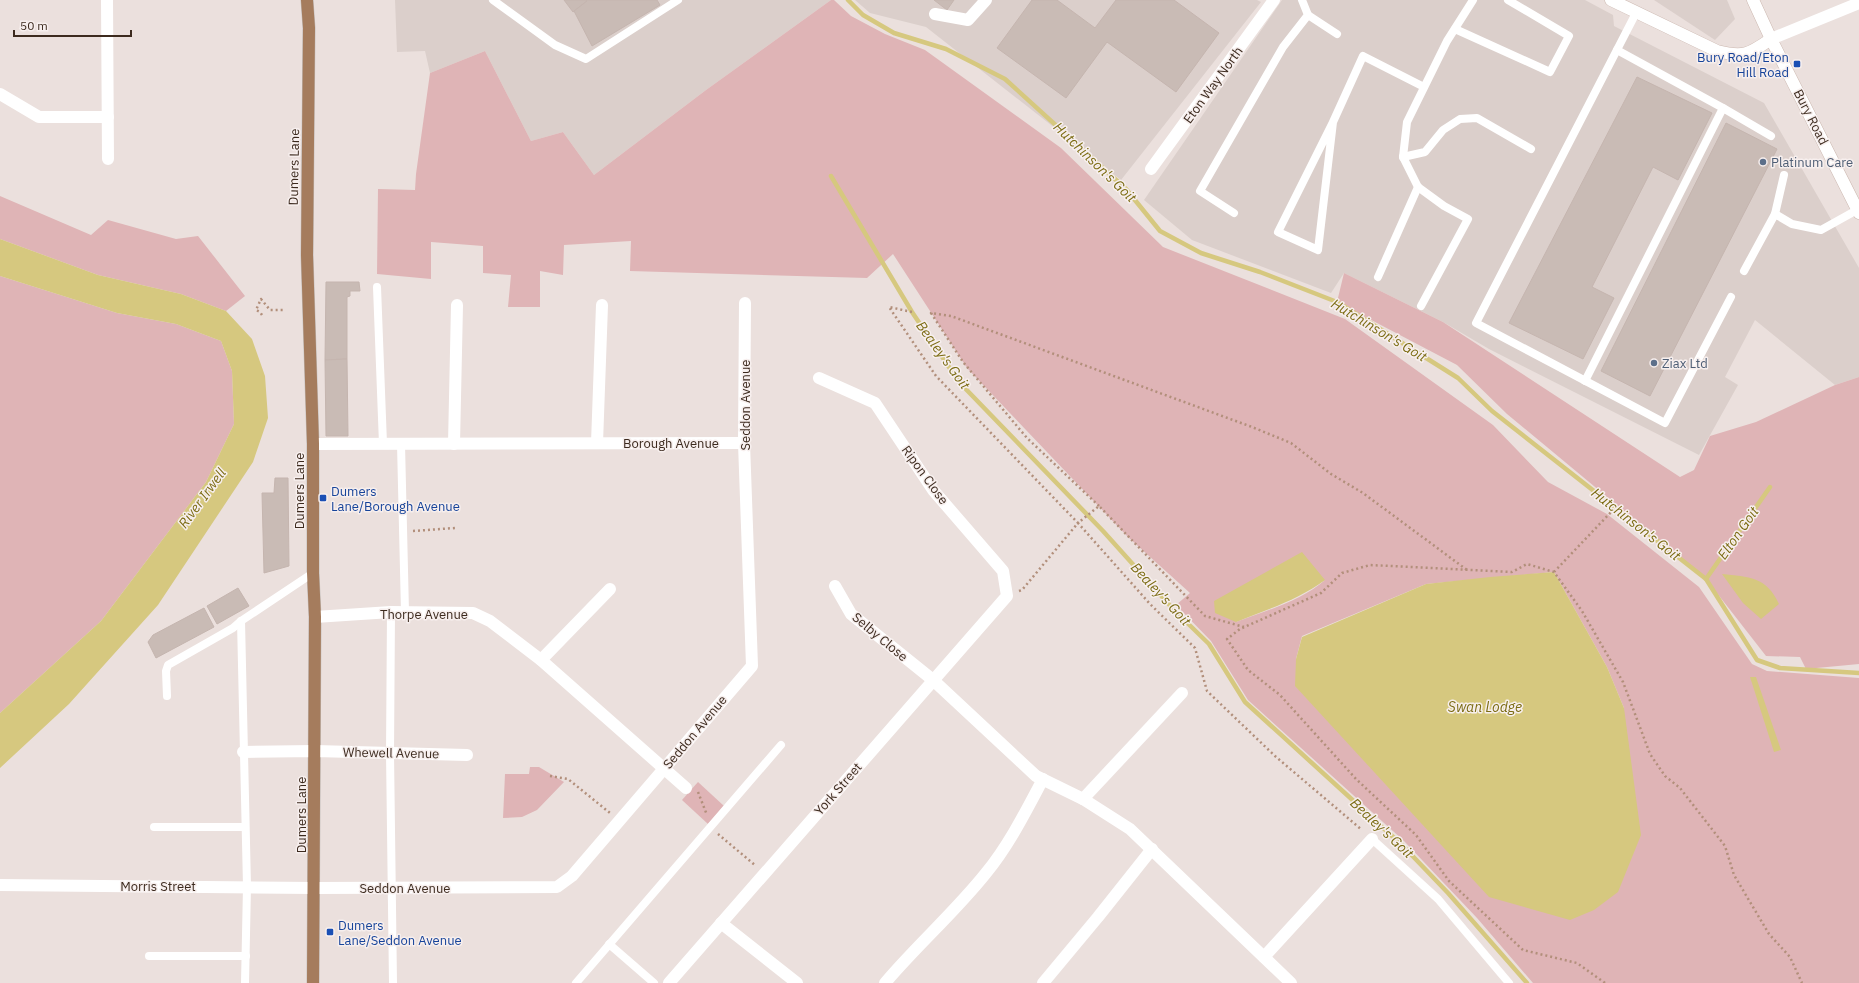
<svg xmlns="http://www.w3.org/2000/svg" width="1859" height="983" viewBox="0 0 1859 983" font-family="'IBM Plex Sans',sans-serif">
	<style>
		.built { fill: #dbcfcb }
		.green { fill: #dfb4b6; fill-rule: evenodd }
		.water { fill: #d6c87f }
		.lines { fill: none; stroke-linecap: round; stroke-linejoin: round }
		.stream { stroke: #d6c87f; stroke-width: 4.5 }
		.building { fill: #c9bbb5; stroke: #c5b5af }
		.secondary-casing { stroke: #ccb8b0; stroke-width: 13 }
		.primary-casing { stroke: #c4bfbc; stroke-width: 13 }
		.path { stroke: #b28f7b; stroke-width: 2.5; stroke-dasharray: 2 3; stroke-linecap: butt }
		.lane { stroke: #fff; stroke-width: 8 }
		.street { stroke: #fff; stroke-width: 12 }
		.secondary { stroke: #fff; stroke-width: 12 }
		.primary { stroke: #a57c5d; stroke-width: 12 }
		.transit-dot { fill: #1a4fb4; stroke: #f7efee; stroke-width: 1.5 }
		.service-dot { fill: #5c6f8a; stroke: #f7efee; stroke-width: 1.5 }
		.labels { text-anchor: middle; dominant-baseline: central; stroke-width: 3; stroke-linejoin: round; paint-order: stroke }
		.transit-label { font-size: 13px; fill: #164399; stroke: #f7efee; text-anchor: start }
		.street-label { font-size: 13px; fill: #3c2a1e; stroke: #f7efee }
		.service-label { font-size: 13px; fill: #4e5e75; stroke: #f7efee; text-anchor: start }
		.water-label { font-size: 14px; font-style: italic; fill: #7c6c13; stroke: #f7efee }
	</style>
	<rect width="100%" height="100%" fill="#ebe0dd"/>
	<g class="built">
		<polygon points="395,0 831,0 706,90 594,175 563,132 531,141 485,51 430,73 425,51 397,52"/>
		<polygon points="855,0 1257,0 1261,2 1121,180 926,27 870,13"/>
		<polygon points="1282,0 1585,0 1613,15 1614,26 1764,103 1859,268 1859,377 1835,385 1755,320 1725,377 1738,385 1699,455 1489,349 1443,322 1344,273 1331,293 1192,240 1144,200"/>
		<polygon points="1654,0 1727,0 1735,19 1715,40"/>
	</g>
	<g class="green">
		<path d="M831 0H834L851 16 885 34 925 50 1061 148 1163 247 1345 319 1493 425 1548 482 1607 514 1699 587 1752 664 1767 671 1859 678V983H1533L1477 918 1404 841 1248 700 1211 641 1176 605 1190 593 1128 537 967 368 893 254 867 278 630 271 631 241 564 245 563 275 540 271V307H508L511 275 483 273V246L431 242V279L377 274 378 189 415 190 416 174 430 73 485 51 531 141 563 132 594 175 706 90ZM1554 572 1607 667 1624 708 1296 659 1302 636 1426 584ZM1325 580C1301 601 1265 611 1236 622Z"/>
		<polygon points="0,196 91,235 108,220 176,239 198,236 245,296 226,311 181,294 98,275 0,239"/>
		<polygon points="1344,273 1443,322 1680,477 1694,470 1710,436 1756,422 1835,385 1859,377 1859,664 1806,669 1800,657 1766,656 1706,579 1507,414 1457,365 1337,302"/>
		<polygon points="0,276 117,313 176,324 221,341 232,371 234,424 206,482 101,621 0,713"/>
		<polygon points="530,767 539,767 564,782 537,810 522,817 503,818 505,774 529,774"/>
		<polygon points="698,782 724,806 708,824 682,800"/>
	</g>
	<g class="water">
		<polygon points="0,239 98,275 181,294 226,311 252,339 265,376 268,418 253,462 158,605 69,704 0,768 0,713 101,621 206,482 234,424 232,371 221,341 176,324 117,313 0,276"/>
		<path d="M1302 552 1325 580C1298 600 1266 610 1236 622L1215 613 1214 601Z"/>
		<polygon points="1554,572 1607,667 1624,708 1641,835 1618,892 1594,910 1570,920 1489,897 1295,686 1296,659 1302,637 1426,584 1490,577"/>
		<path d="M1722 574C1749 577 1766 576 1779 604L1761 619 1743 603Z"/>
		<polygon points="1750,677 1756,677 1781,750 1774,752"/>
	</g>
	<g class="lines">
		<g class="stream">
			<polyline points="848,0 863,15 894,33 946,49 1005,79 1126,189 1160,231 1201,253 1260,272 1337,302 1458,378 1492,411 1706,579 1757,660 1780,668 1859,673"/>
			<polyline points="831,176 912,312 959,382 1103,531 1174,610 1209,644 1245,702 1403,846 1448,893 1527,983"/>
			<polyline points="1706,579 1770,487"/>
		</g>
	</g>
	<g class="building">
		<polygon points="564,0 586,0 587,1 573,12"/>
		<polygon points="586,0 657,0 660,5 592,46 574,11 587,1"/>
		<polygon points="934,0 954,0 947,10"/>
		<polygon points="1032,0 1057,0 1095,28 1116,0 1174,0 1219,33 1176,92 1107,42 1066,98 997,48"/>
		<polygon points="1637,77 1712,113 1678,180 1653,167 1592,287 1614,298 1583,359 1509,323"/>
		<polygon points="1726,123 1777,149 1650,396 1601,371"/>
		<polygon points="326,282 359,282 360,291 350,291 350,296 347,297 347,359 325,360"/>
		<polygon points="347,359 348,436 326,436 325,360"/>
		<polygon points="275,478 288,478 289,566 264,573 262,493 274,493"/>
		<polygon points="238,588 249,606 217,624 207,606"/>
		<polygon points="204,608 214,627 156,658 148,642 153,635"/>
	</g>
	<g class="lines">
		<g class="secondary-casing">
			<g id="secondary">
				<path d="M1611 0 1717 51C1744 58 1749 54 1771 39"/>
				<polyline points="1753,0 1771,39 1859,213"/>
			</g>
		</g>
		<g class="primary-casing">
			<polyline id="primary" points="307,0 309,28 307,255 313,444 313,573 315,617 313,983"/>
		</g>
		<g class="path">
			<polyline points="912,312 889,307 936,376 1078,523 1099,506 1205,616 1244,627"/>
			<polyline points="262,315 260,312 256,310 261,299 270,310 283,310"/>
			<polyline points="1099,506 1027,438 963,362 931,313 951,316 1252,427 1291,443 1331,474 1363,493 1467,570"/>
			<polyline points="413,531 455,528"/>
			<polyline points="1554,572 1612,511"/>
			<polyline points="1019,591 1022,590 1078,523 1150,604 1195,648 1207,691 1275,756 1362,830"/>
			<polyline points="550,776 568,779 610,813"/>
			<polyline points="698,792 707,815"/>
			<polyline points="718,834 756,866"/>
			<polyline points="1605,983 1577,963 1523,950 1449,881 1416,835 1356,779 1280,695 1248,670 1227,639 1240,629 1321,593 1342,573 1370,565 1512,572 1527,564 1554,572 1582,611 1623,682 1650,754 1665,776 1680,788 1725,846 1734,875 1769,934 1790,957 1802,983"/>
		</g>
		<g class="lane">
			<polyline points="493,0 555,45 586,59 678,0"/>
			<polyline points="1636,13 1476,323 1665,423 1731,297"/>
			<polyline points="1308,15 1337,34"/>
			<polyline points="1455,29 1550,72 1569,36 1508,0"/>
			<polyline points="1617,50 1723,108"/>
			<polyline points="1333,122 1278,232 1318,250 1333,122 1363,56 1424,87"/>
			<polyline points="1403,157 1425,152 1443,130 1460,119 1477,118 1531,149"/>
			<polyline points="1234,213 1200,191 1283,47 1308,15 1302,0"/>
			<polyline points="1775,214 1784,175"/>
			<polyline points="1744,271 1775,214 1792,224 1821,230 1857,210"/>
			<polyline points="1378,277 1418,187"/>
			<polyline points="377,287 383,444"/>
			<polyline points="1421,306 1468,219 1444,206 1418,187 1403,157 1407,122 1447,41 1473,0"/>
			<polyline points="1585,381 1723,108 1771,136"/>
			<polyline points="401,444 405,612"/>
			<polyline points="391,612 390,753 393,983"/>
			<polyline points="241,621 247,886 245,983"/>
			<polyline points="167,696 166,671 168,665 233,628 241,621 313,573"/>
			<polyline points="154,827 245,827"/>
			<polyline points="1372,839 1438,899 1509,983"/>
			<polyline points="609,944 654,983"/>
			<polyline points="149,956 246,956"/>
			<polyline points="576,983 781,745"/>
		</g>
		<g class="street">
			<polyline points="107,0 108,159"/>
			<polyline points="935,14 968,20 986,0"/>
			<polyline points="1771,39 1859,3"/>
			<polyline points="0,94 39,117 108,117"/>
			<polyline points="1151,169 1274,0"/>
			<polyline points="597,443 602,305"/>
			<polyline points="313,444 744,443"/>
			<polyline points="454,444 457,305"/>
			<polyline points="835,586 851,614 933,680 1036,776 1083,799 1130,829 1291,983"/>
			<polyline points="315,617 391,612 473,613 490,621 541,660 686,788"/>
			<polyline points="541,660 610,589"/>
			<polyline points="243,752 315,751 467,755"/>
			<polyline points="1083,799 1182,693"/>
			<polyline points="0,885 315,888 557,887 572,876 752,666 744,443 745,303"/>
			<polyline points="721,923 797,983"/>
			<polyline points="1264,957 1372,839"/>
			<polyline points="669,983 1007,596 1003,571 933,490 875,403 819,378"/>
			<path d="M885 983C917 945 955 912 986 873 1009 845 1026 811 1043 779"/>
			<polyline points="1043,983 1098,917 1152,849"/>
		</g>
		<use href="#secondary" class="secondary"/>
		<use href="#primary" class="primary"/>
	</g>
	<g class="transit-dot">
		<rect x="1793" y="60" width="8" height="8" rx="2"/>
		<rect x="319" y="494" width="8" height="8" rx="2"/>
		<rect x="326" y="928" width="8" height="8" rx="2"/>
	</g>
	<g class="service-dot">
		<circle cx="1763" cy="162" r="4"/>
		<circle cx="1654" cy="363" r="4"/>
	</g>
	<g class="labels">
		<g class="transit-label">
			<text x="1789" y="57" text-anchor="end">Bury Road/Eton<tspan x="1789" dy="15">Hill Road</tspan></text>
			<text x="331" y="491">Dumers<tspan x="331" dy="15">Lane/Borough Avenue</tspan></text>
			<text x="338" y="925">Dumers<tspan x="338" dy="15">Lane/Seddon Avenue</tspan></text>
		</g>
		<g class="street-label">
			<text transform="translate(1213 85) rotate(-54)">Eton Way North</text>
			<text transform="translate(1811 117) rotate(63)">Bury Road</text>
			<text transform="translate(294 167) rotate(-89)">Dumers Lane</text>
			<text transform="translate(745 405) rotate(-90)">Seddon Avenue</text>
			<text x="671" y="443">Borough Avenue</text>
			<text transform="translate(925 475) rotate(54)">Ripon Close</text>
			<text transform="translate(299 491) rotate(-90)">Dumers Lane</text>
			<text x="424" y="614">Thorpe Avenue</text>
			<text transform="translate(880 637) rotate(40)">Selby Close</text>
			<text transform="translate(695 732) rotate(-50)">Seddon Avenue</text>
			<text transform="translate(391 753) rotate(1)">Whewell Avenue</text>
			<text transform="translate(838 789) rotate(-49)">York Street</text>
			<text transform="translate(301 815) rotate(-90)">Dumers Lane</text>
			<text x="158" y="886">Morris Street</text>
			<text x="405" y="888">Seddon Avenue</text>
		</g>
		<g class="service-label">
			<text x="1771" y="162">Platinum Care</text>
			<text x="1662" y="363">Ziax Ltd</text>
		</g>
		<g class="water-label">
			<text transform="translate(1095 162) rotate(44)">Hutchinson's Goit</text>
			<text transform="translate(1379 330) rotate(31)">Hutchinson's Goit</text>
			<text transform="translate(943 355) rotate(54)">Bealey's Goit</text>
			<text transform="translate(202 498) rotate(-54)">River Irwell</text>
			<text transform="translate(1636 524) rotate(38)">Hutchinson's Goit</text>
			<text transform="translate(1738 533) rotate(-55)">Elton Goit</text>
			<text transform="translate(1161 594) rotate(47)">Bealey's Goit</text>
			<text x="1485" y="707">Swan Lodge</text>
			<text transform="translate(1382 828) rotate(43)">Bealey's Goit</text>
		</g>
	</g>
	<path d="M14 30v6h117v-6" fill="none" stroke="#3c2a1e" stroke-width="2"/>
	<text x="20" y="30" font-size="12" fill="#3c2a1e" stroke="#f7efee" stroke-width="3" paint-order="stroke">50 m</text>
</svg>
